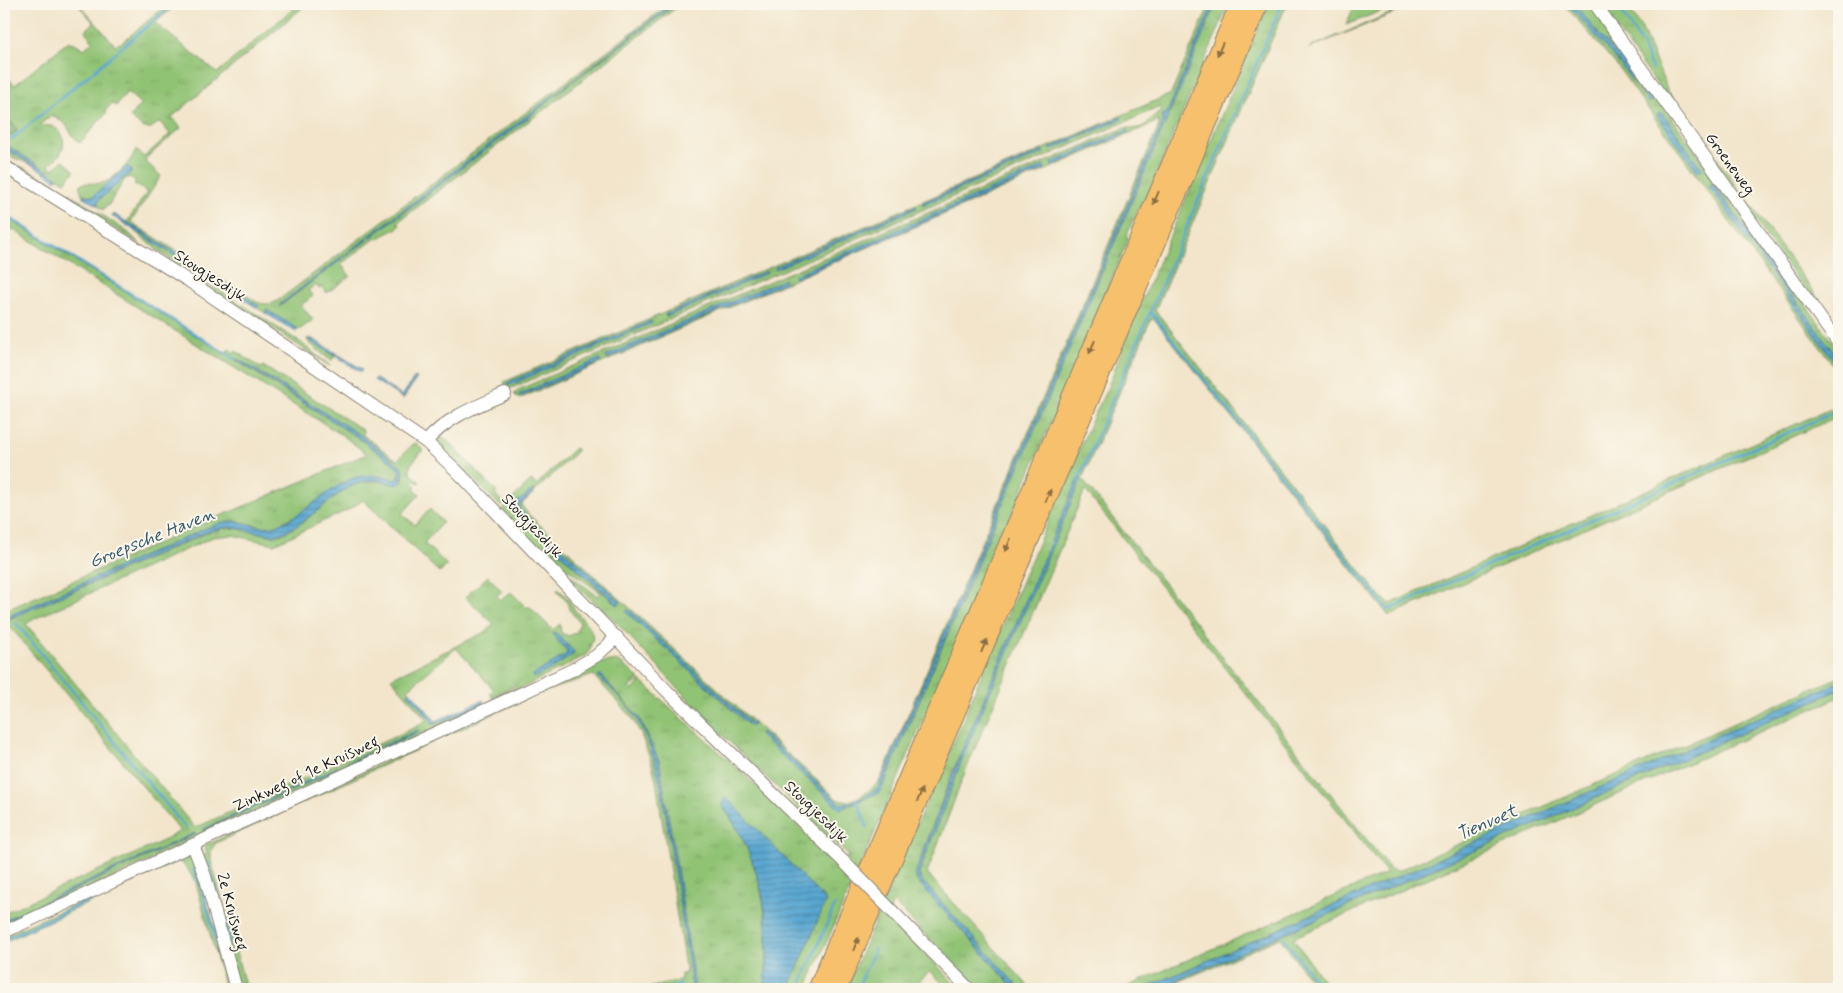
<svg xmlns="http://www.w3.org/2000/svg" width="1843" height="993" viewBox="0 0 1843 993" font-family="Mynerve,sans-serif">
	<style>
		.grass { fill: url(#grass-tufts); stroke: #567048; fill-rule: evenodd }
		.forest { fill: url(#forest-crowns); stroke: #486241 }
		.water { fill: url(#water-rules); stroke: #396076 }
		.lines { fill: none; stroke-linecap: round; stroke-linejoin: round }
		.stream { stroke: #56a5d0; stroke-width: 2.5 }
		.minor-casing { stroke: #878074; stroke-width: 14 }
		.highway-casing { stroke: #878074; stroke-width: 21 }
		.minor { stroke: #fff; stroke-width: 12 }
		.highway { stroke: #f7c06c; stroke-width: 19 }
		.minor-bridge-casing { stroke: #878074; stroke-width: 14; stroke-linecap: butt }
		.minor-bridge { stroke: #fff; stroke-width: 12 }
		.oneway { fill: #8a6e44 }
		.labels { text-anchor: middle; dominant-baseline: central; stroke-width: 4; stroke-linejoin: round; paint-order: stroke }
		.street-label { font-size: 16px; fill: #1c1c1c; stroke: #fbf7ec }
		.water-label { font-size: 18px; font-style: italic; fill: #365a6d; stroke: #fbf7ec }
	</style>
	<defs>
		<pattern id="grass-tufts" width="24" height="20" patternUnits="userSpaceOnUse" patternTransform="scale(1.25)"><rect width="24" height="20" fill="#91c374"/><path d="M3 7l-1-3M5 7V3M7 7l1-3M15 17l-1-3M17 17v-4M19 17l1-3" fill="none" stroke="#7ca764"/></pattern>
		<pattern id="forest-crowns" width="20" height="18" patternUnits="userSpaceOnUse" patternTransform="scale(1.25)"><rect width="20" height="18" fill="#74a966"/><path d="M2 6a3 3 0 1 1 6 0M12 15a3 3 0 1 1 6 0" fill="none" stroke="#5e8953"/></pattern>
		<pattern id="water-rules" width="6" height="5" patternUnits="userSpaceOnUse" patternTransform="scale(1.25)"><rect width="6" height="5" fill="#56a5d0"/><path d="M0 2.5h6" fill="none" stroke="#4686a8"/></pattern>
	</defs>
	<rect width="100%" height="100%" fill="#fbf7ec"/>
	<filter id="ink" filterUnits="userSpaceOnUse"><feTurbulence type="fractalNoise" baseFrequency=".02" numOctaves="2"/><feDisplacementMap in="SourceGraphic" scale="10" xChannelSelector="R" yChannelSelector="G"/><feConvolveMatrix kernelMatrix="1 2 1 2 8 2 1 2 1" color-interpolation-filters="sRGB"/></filter>
	<filter id="wash" filterUnits="userSpaceOnUse"><feTurbulence type="fractalNoise" baseFrequency=".0096" numOctaves="4" result="noise"/><feDisplacementMap in="SourceGraphic" scale="20" xChannelSelector="R" yChannelSelector="G"/><feGaussianBlur stdDeviation="1.12" result="paint"/><feColorMatrix in="noise" values="0 0 0 0 0 0 0 0 0 0 0 0 0 0 0 0 0 1.4 0 .05"/><feComposite in="paint" operator="in"/></filter>
	<g filter="url(#wash)">
		<rect width="100%" height="100%" fill="#f2e5cb"/>
		<g class="grass">
			<path d="M77 4H79L115 45 121 43 168 4H177L155 23 217 73 299 4H307L172 117 181 128 145 159 146 162 161 176 131 222 257 302C266 305 272 305 280 299L669 4H673L279 305 280 306 529 117 569 84 676 4H681L398 222 400 226C393 232 385 233 378 239L376 238 341 264 350 276 327 293 322 287 319 289 316 285 308 290 313 296 301 305 313 320 299 330 267 310 265 313 257 308 258 306 127 222 147 192 134 184 136 181 130 177 125 179 108 206 107 205 103 210 97 205 99 200 132 171 128 166 93 196 84 195 83 197 80 188 81 184C88 182 95 184 102 183 113 181 134 159 136 149L144 157 170 134 160 122 149 129 142 127 130 117 141 104 127 92 116 106 112 103 105 111 107 112 80 143C66 131 71 123 51 116L39 125C42 126 47 125 51 126 71 133 65 156 49 164L51 169H53L63 160 75 171 65 182 4 144V136L8 138 18 130 4 115V75L15 85 69 41 71 43 73 42 84 49 93 41 85 31 94 23Z"/>
			<path d="M1210 4H1213L1167 113 1162 115 1163 120 1160 129 880 786C872 795 852 804 840 804L761 732 840 809 881 790 1216 4H1229L1144 203H1141L1126 237 1129 238C1023 489 916 740 806 989H789L826 900 722 805C764 864 770 915 765 986L764 989H695L676 862 659 761 639 718 600 674 598 676C613 691 631 706 641 725 663 767 666 818 673 865 680 906 688 948 692 989H644L681 980V974L686 973 656 781 652 764 641 734 631 716 593 675 532 696 216 843 211 850V860L246 989H238L203 856 207 854 204 846 580 671C614 659 613 653 640 680L629 688 632 691 641 681 745 775 842 868 848 855 713 726 618 624 564 574 572 577 598 596 601 593 569 570 552 561 502 509 532 480 536 485 575 448 577 451 523 503 522 506 529 515 837 799C850 807 874 789 881 778L1158 128 1159 121 519 399 514 394 520 389 1122 129C1128 126 1132 130 1138 128 1148 126 1153 115 1162 111L1160 107 507 390 504 382 1171 94ZM533 490 534 492 519 505V508L533 523 620 602 618 605C603 594 516 516 516 503ZM629 611 753 724V725L750 726 627 613Z"/>
			<polygon points="1269,4 1287,4 1155,310 1381,597 1390,604 1839,405 1839,416 1389,616 1155,320 1151,319 1082,479 1390,869 1397,871 1839,677 1839,682 1143,989 1121,989 1387,873 1085,490 965,772 927,873 1031,989 1020,989 922,881 919,874 957,770 1080,479 952,773 915,874 917,881 1015,989 979,989 893,902 885,921 893,925 895,923 960,989 948,989 930,971 911,989 846,989 929,796 957,735 974,692 1089,426 1108,387 1130,329"/>
			<polygon points="1355,4 1399,4 1346,25"/>
			<polygon points="1412,4 1417,4 1309,48"/>
			<polygon points="1564,4 1590,4 1839,351 1839,360 1713,183 1709,186 1839,368 1839,373 1618,67"/>
			<polygon points="1599,4 1626,4 1642,29 1668,91 1839,327 1839,338"/>
			<polygon points="4,147 32,165 4,154"/>
			<path d="M11 164C27 163 111 221 129 233L140 244Z"/>
			<path d="M4 216 225 354 229 349 234 353 236 351 261 368 263 366 363 430V435L397 460 415 442 423 450 411 464 410 472 420 482 419 483 415 481 413 483 416 486 414 489 420 494 402 514 415 525 430 509 443 522 424 543 447 565 440 573 363 500 350 509 274 544 232 535 213 537 36 618 26 624 195 828 420 725 426 719 391 678 485 632 494 624 465 597 488 576 502 591 497 596 501 600 511 592 527 608 529 606 553 630 560 624 561 633 569 636 576 632 580 623 569 609 567 602 557 591 558 589 567 597 575 610 590 628 593 637 589 651 586 655 568 665 495 701 492 697 517 686V684L491 696 490 693 494 690 456 648 408 689 410 691 408 693 433 721 431 723 447 720 484 703 483 706 4 928V922L196 834 195 833 4 920V913L161 842 180 831 7 623 4 624V621L214 530C230 526 244 529 260 533 266 534 273 537 279 535 309 525 333 488 364 482 381 478 385 485 398 484L403 480 404 471C398 456 254 367 232 357V358L356 436 395 465 400 471 399 479 396 480 384 476 345 483 298 515 272 527H262L233 521 209 527 4 618V611L209 521 367 454 342 435 4 224ZM555 632 575 653 553 668 533 675 567 655V651L553 634ZM418 730 419 732 203 831 202 830Z"/>
			<path d="M130 227 221 285C188 274 156 251 130 227Z"/>
			<polygon points="208,285 219,290 300,342 330,366 207,286"/>
			<polygon points="307,338 335,356 331,361 308,342"/>
			<polygon points="442,437 451,444 497,492 495,494 504,504 501,507 439,444 438,440"/>
			<polygon points="1839,690 1839,697 1293,938 1329,989 1317,989 1280,938 1162,989 1157,989 1546,820"/>
			<polygon points="188,854 194,861 234,989 225,989 196,883 187,868 179,861 4,942 4,936"/>
		</g>
		<polygon class="forest" points="4,115 18,130 8,138 4,136"/>
		<g class="water">
			<polygon points="673,4 676,4 569,84 529,117 280,306 279,305"/>
			<path d="M1213 4H1216L882 788 878 793 840 809 759 734 761 732 840 804C851 804 872 795 879 786L1160 129 1163 120 1162 115 1167 113Z"/>
			<polygon points="1568,4 1574,4 1601,37 1628,66 1653,100 1649,103 1619,63"/>
			<polygon points="1661,112 1702,169 1698,172 1657,115"/>
			<polygon points="1121,117 1122,119 1051,150 1050,148"/>
			<polygon points="1128,130 1129,132 1052,166 1051,163"/>
			<polygon points="4,144 8,146 58,178 56,180 4,147"/>
			<polygon points="1043,151 1044,153 923,205 922,203"/>
			<polygon points="128,166 132,171 99,200 97,205 83,197 84,195 93,196"/>
			<polygon points="1044,166 1045,169 795,278 794,275"/>
			<polygon points="1712,183 1839,360 1839,368 1709,186"/>
			<polygon points="916,206 917,208 776,269 775,267"/>
			<polygon points="114,214 259,306 257,308 112,216"/>
			<polygon points="766,271 767,273 666,317 665,315"/>
			<polygon points="784,279 785,282 607,359 606,356"/>
			<polygon points="267,310 298,329 296,332 265,313"/>
			<polygon points="651,321 652,323 508,386 507,383"/>
			<polygon points="311,338 362,369 361,372 309,340"/>
			<path d="M232 357 243 362 359 434 401 466 404 471 402 482C394 488 386 480 376 480 370 480 363 482 357 484 332 493 297 535 272 535L229 527 207 532 4 621V618L209 527C218 524 226 521 235 521 249 523 263 530 277 525 306 515 335 480 362 476 374 474 385 477 396 480L399 479 400 471 394 464 356 436Z"/>
			<polygon points="599,359 601,362 519,397 518,395"/>
			<polygon points="415,377 417,378 403,399 374,380 375,378 402,396"/>
			<polygon points="1078,478 1081,479 970,739 919,872 919,876 922,881 1020,989 1015,989 917,881 915,874 964,745"/>
			<path d="M533 490 534 492 520 504 519 508 539 528 621 602 618 605C603 591 516 517 516 503Z"/>
			<polygon points="629,610 753,725 751,727 626,612"/>
			<polygon points="555,632 575,653 553,668 534,678 533,675 567,654 567,650 552,634"/>
			<path d="M600 674 639 718 659 761 676 862 695 989H692C687 946 679 904 673 861 665 816 662 766 640 725 631 706 613 691 598 676Z"/>
			<polygon points="1839,682 1839,690 1546,820 1157,989 1143,989"/>
			<polygon points="410,691 436,721 483,700 484,703 433,725 432,721 408,693"/>
			<polygon points="418,730 419,732 203,831 202,830"/>
			<path d="M725 796 826 901 789 989H764C775 923 761 860 722 805Z"/>
			<polygon points="195,833 196,834 4,922 4,920"/>
		</g>
		<g class="lines">
			<g class="stream">
				<polyline points="1616,4 1642,44 1652,69"/>
				<polyline points="12,139 174,4"/>
				<polyline points="7,216 235,359"/>
				<polyline points="1150,313 1154,316 1388,610 1839,410"/>
				<polyline points="1078,481 1282,4"/>
				<polyline points="16,623 186,828"/>
				<polyline points="857,800 867,827"/>
				<polyline points="208,862 230,943"/>
				<polyline points="193,868 202,889 229,989"/>
				<polyline points="1284,938 1321,989"/>
				<polyline points="4,940 174,861"/>
				<polyline points="665,989 681,985"/>
				<polyline points="799,989 835,905"/>
				<polyline points="857,989 875,949"/>
			</g>
		</g>
	</g>
	<g filter="url(#ink)">
		<g class="lines">
			<g class="minor-casing">
				<g id="minor">
					<polyline points="1595,4 1839,344"/>
					<polyline points="4,166 189,281 426,442 457,471 667,691 844,862"/>
					<path d="M426 442C447 417 475 407 505 394"/>
					<polyline points="193,845 205,876 236,989"/>
					<polyline points="896,915 969,989"/>
					<polyline points="4,932 572,670 596,656 617,637"/>
				</g>
			</g>
			<g class="highway-casing">
				<g id="highway">
					<polyline points="818,989 1240,4"/>
					<polyline points="837,989 1258,4"/>
				</g>
			</g>
			<use href="#minor" class="minor"/>
			<use href="#highway" class="highway"/>
			<g class="minor-bridge-casing">
				<polyline id="minor-bridge" points="844,862 896,915"/>
			</g>
			<use href="#minor-bridge" class="minor-bridge"/>
		</g>
		<defs><path id="oneway-solid" d="M-6-.8H1V-3.2L6.5 0L1 3.2V.8H-6Z" transform="scale(1.25)"/></defs>
		<g class="oneway">
			<use href="#oneway-solid" transform="translate(1220 49) rotate(113)"/>
			<use href="#oneway-solid" transform="translate(1156 198) rotate(113)"/>
			<use href="#oneway-solid" transform="translate(1092 347) rotate(113)"/>
			<use href="#oneway-solid" transform="translate(1048 496) rotate(-67)"/>
			<use href="#oneway-solid" transform="translate(1008 545) rotate(113)"/>
			<use href="#oneway-solid" transform="translate(984 646) rotate(-67)"/>
			<use href="#oneway-solid" transform="translate(920 795) rotate(-67)"/>
			<use href="#oneway-solid" transform="translate(856 944) rotate(-67)"/>
		</g>
	</g>
	<g class="labels">
		<g class="street-label">
			<text transform="translate(1730 164) rotate(54)">Groeneweg</text>
			<text transform="translate(210 276) rotate(33)">Stougjesdijk</text>
			<text transform="translate(532 526) rotate(47)">Stougjesdijk</text>
			<text transform="translate(306 774) rotate(-25)">Zinkweg of 1e Kruisweg</text>
			<text transform="translate(816 812) rotate(44)">Stougjesdijk</text>
			<text transform="translate(232 912) rotate(75)">2e Kruisweg</text>
		</g>
		<g class="water-label">
			<text transform="translate(152 538) rotate(-22)">Groepsche Haven</text>
			<text transform="translate(1487 823) rotate(-24)">Tienvoet</text>
		</g>
	</g>
	<rect width="1843" height="993" fill="none" stroke="#fbf7ec" stroke-width="20"/>
</svg>
